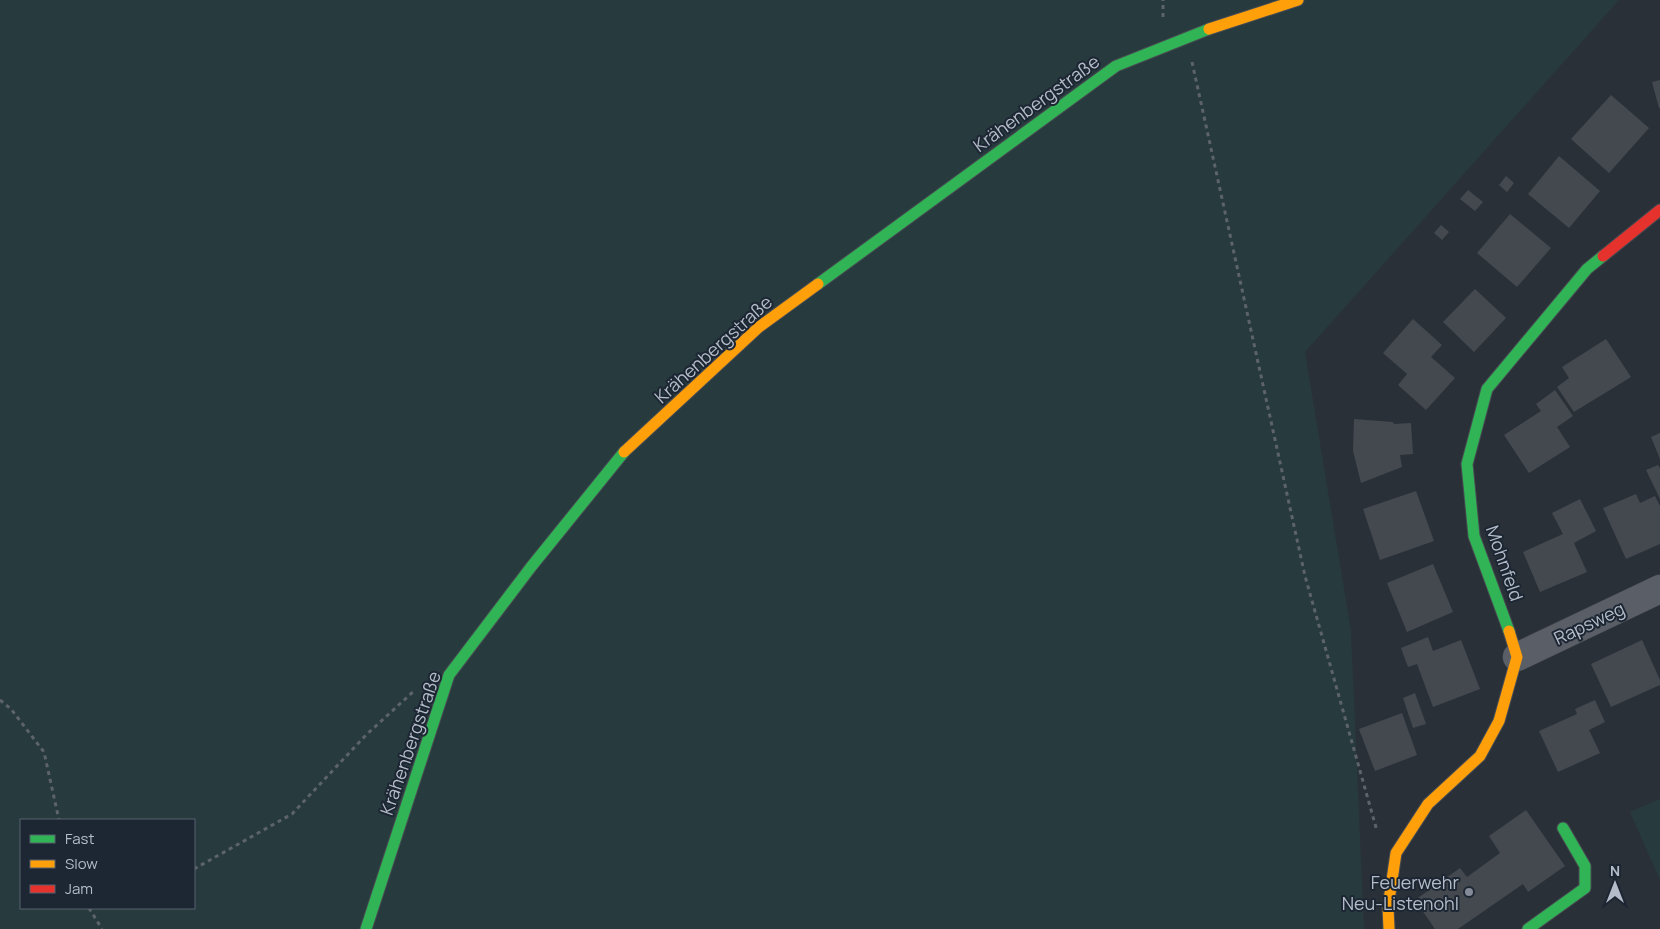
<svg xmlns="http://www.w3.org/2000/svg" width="1660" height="929" viewBox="0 0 1660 929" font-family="Manrope,sans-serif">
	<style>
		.green { fill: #273a3e; fill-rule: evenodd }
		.building { fill: #444950 }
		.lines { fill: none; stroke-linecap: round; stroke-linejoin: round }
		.street-casing { stroke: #484c53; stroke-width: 29 }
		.fast-casing { stroke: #484c53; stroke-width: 13 }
		.slow-casing { stroke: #484c53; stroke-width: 13 }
		.jam-casing { stroke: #484c53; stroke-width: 13 }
		.path { stroke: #5d636a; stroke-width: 3; stroke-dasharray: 4 4; stroke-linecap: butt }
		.street { stroke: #5a5e66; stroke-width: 28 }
		.fast { stroke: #30b455; stroke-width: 11 }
		.slow { stroke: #ff9f0a; stroke-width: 11 }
		.jam { stroke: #e5322d; stroke-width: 11 }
		.poi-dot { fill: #848b96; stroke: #1d2633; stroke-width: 2 }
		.labels { text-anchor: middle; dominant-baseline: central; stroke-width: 4; stroke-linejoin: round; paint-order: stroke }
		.street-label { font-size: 18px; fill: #b4bcc9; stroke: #1d2633 }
		.poi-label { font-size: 18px; fill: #b4bcc9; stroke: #1d2633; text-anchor: end }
	</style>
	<rect width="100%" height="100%" fill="#2a3038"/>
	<g class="green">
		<path d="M0 0H1619L1305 352 1351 631 1364 929H0ZM21 820H194V908H21Z"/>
		<polygon points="1660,799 1660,880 1630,812"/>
	</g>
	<g class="building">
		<polygon points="1660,80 1660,108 1659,108 1652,82"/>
		<polygon points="1611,95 1649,128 1609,173 1571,139"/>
		<polygon points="1559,156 1600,191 1569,228 1528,194"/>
		<polygon points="1506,176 1514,183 1507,192 1499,185"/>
		<polygon points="1468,190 1483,202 1475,211 1460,199"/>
		<polygon points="1510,214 1551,248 1517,287 1477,253"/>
		<polygon points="1441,225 1449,232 1442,240 1434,233"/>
		<polygon points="1475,289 1506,318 1474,352 1443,322"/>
		<polygon points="1413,319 1442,345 1431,357 1455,378 1426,410 1398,385 1407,374 1383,353"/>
		<polygon points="1606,339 1631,377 1574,412 1557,387 1569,378 1562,367"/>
		<polygon points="1555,390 1573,416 1557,427 1570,447 1529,473 1504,435 1541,411 1536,404"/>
		<polygon points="1354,419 1393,422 1394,424 1411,423 1413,454 1400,455 1402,467 1361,483 1353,451"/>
		<polygon points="1660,433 1660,459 1651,437"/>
		<polygon points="1658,465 1660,468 1660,499 1646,470"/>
		<polygon points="1416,491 1434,541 1380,560 1363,509"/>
		<polygon points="1636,494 1640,503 1655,496 1660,506 1660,544 1626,559 1603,508"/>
		<polygon points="1580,499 1596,531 1574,543 1587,572 1540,592 1523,552 1563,534 1552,513"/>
		<polygon points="1433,564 1453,612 1407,632 1387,583"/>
		<polygon points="1428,637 1433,651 1461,640 1480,689 1433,707 1417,664 1408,667 1401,648"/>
		<polygon points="1642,640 1660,680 1660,685 1611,707 1591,664"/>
		<polygon points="1415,693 1426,724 1413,728 1403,698"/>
		<polygon points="1595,700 1605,722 1589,730 1600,753 1558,772 1539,731 1577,714 1575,709"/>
		<polygon points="1402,713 1417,755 1375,771 1359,729"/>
		<polygon points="1526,810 1565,866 1528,892 1523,884 1458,929 1435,929 1415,900 1460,868 1467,877 1500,853 1489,836"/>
	</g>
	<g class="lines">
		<g class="street-casing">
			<polyline id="street" points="1517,657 1660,589"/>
		</g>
		<g class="fast-casing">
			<g id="fast">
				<polyline points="818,284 1116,66 1209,29"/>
				<polyline points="1509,631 1474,536 1467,464 1487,389 1587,269 1603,256"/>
				<polyline points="366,929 449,675 531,567 624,452"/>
				<polyline points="1528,929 1585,888 1585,866 1563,828"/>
			</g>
		</g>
		<g class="slow-casing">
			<g id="slow">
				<polyline points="1209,29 1298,0"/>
				<polyline points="624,452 759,327 818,284"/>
				<polyline points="1389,929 1388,907 1396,853 1428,804 1480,756 1499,721 1517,657 1509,631"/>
			</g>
		</g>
		<g class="jam-casing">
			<polyline id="jam" points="1603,256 1660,210"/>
		</g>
		<g class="path">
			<polyline points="1163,17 1163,0"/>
			<polyline points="1192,62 1305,576 1377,831"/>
			<polyline points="0,700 11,709 44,752 59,820"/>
			<polyline points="194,869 292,814 366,735 415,690"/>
			<polyline points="89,908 102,929"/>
		</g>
		<use href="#street" class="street"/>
		<use href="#fast" class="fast"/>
		<use href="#slow" class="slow"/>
		<use href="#jam" class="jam"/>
	</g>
	<circle class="poi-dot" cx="1469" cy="892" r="5"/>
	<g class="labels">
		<g class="street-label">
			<text transform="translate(1036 103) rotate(-36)">Krähenbergstraße</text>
			<text transform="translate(713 349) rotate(-42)">Krähenbergstraße</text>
			<text transform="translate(1505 563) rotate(71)">Mohnfeld</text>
			<text transform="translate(1589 623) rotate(-25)">Rapsweg</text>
			<text transform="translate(410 743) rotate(-71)">Krähenbergstraße</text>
		</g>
		<g class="poi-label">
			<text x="1459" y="882">Feuerwehr<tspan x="1459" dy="21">Neu-Listenohl</tspan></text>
		</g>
	</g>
	<rect x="20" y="819" width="175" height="90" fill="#1d2633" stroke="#59626f"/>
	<rect x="30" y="835" width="25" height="8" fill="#30b455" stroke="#59626f"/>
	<text x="65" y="844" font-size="15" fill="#b4bcc9">Fast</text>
	<rect x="30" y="860" width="25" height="8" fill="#ff9f0a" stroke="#59626f"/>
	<text x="65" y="869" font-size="15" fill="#b4bcc9">Slow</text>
	<rect x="30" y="885" width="25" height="8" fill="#e5322d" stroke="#59626f"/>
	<text x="65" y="894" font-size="15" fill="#b4bcc9">Jam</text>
	<g transform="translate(1615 884)" stroke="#1d2633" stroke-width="4" paint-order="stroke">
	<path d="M0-4L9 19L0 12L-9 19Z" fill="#b4bcc9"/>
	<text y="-8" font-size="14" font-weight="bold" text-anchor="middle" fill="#b4bcc9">N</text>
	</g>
</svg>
